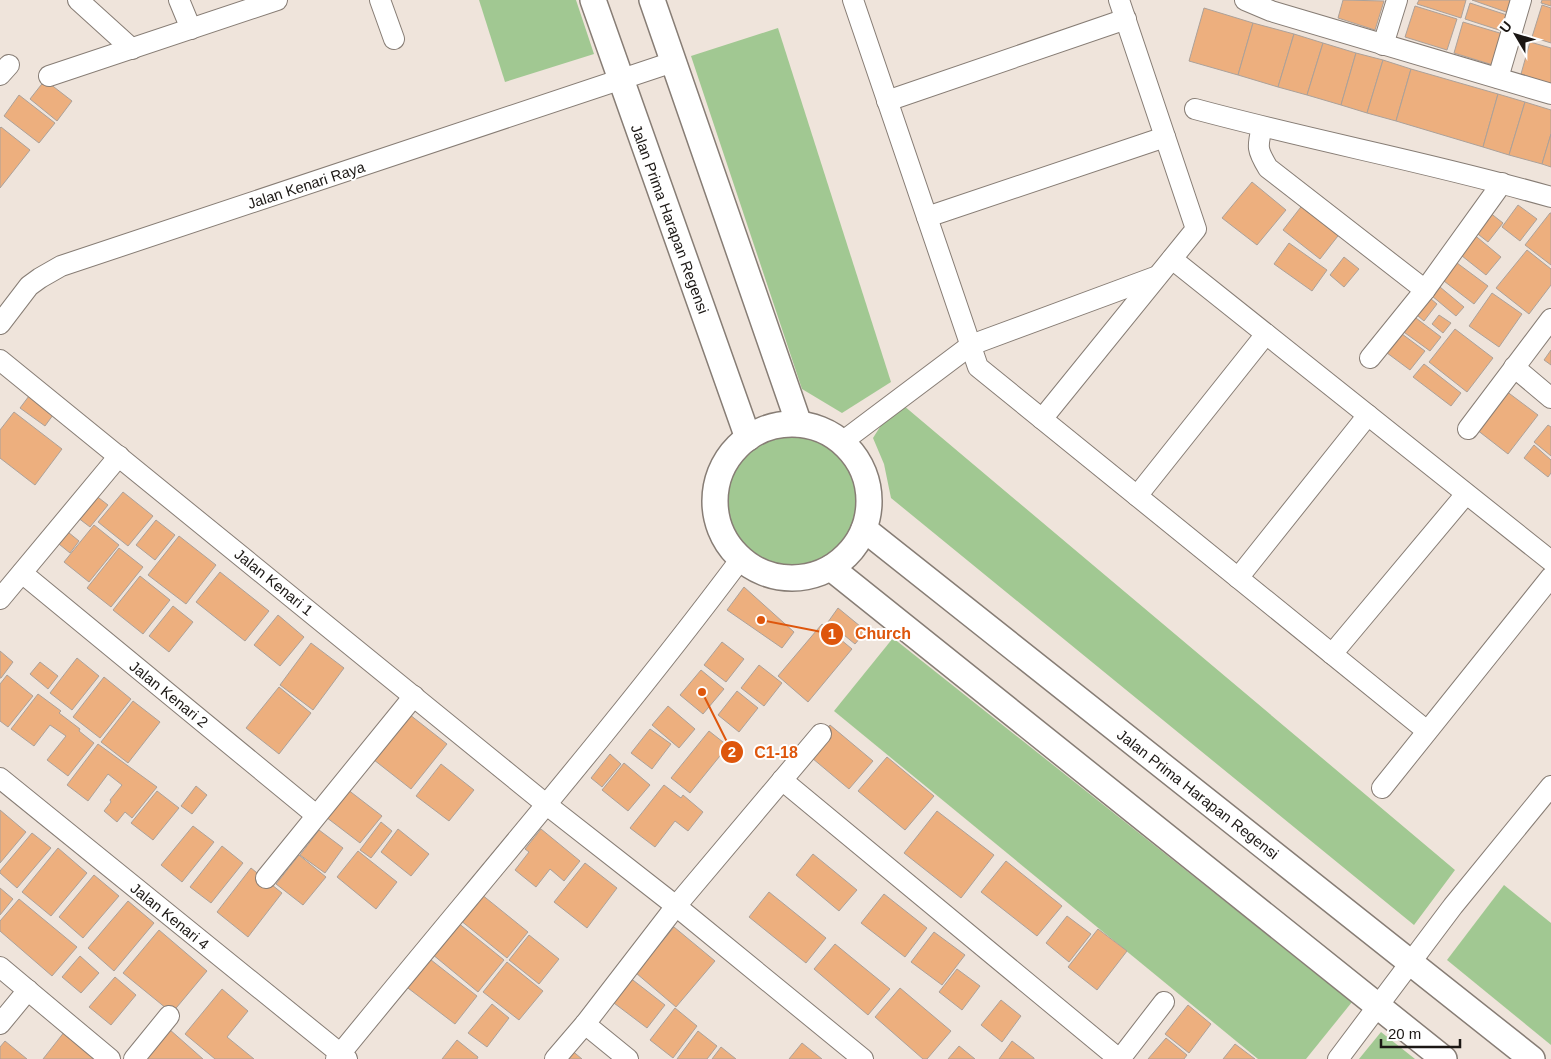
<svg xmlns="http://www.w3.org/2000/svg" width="1551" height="1059" viewBox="0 0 1551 1059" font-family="Helvetica,sans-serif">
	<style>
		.green { fill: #a1c892 }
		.building { fill: #edaf7e; stroke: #aca199 }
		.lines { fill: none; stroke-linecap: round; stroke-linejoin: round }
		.minor-casing { stroke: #877d75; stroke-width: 22 }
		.tertiary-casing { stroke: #877d75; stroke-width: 28 }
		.minor { stroke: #fff; stroke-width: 20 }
		.tertiary { stroke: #fff; stroke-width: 25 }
		.labels { text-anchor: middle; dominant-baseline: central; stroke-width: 4; stroke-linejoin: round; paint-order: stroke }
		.street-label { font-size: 15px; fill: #1b1714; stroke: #fff }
		.leader { fill: none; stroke: #de560c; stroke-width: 2 }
		.callout-dot { fill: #de560c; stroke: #fff; stroke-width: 2 }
		.mark-label { font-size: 15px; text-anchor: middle; font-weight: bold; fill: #fff }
		.callout-label { font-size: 16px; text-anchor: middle; font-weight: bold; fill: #de560c; stroke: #fff; stroke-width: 4; stroke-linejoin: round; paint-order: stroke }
	</style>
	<rect width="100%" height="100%" fill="#efe4db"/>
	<g class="green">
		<polygon points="479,0 576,0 594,54 505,82"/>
		<polygon points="778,28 891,382 842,413 802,389 691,56"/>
		<polygon points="897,400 1455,870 1414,925 891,498 884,464 873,438"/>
		<circle cx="792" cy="501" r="77"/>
		<polygon points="893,638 1352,1002 1306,1059 1258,1059 834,711"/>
		<polygon points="1504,885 1551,923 1551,1045 1447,960"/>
		<polygon points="1381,1032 1415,1059 1359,1059"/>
	</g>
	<g class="building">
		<polygon points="1343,0 1384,1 1375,30 1338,18"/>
		<polygon points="1419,0 1466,0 1461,18 1417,4"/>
		<polygon points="1472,0 1513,0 1509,13"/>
		<polygon points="1542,0 1551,0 1551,6 1541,3"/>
		<polygon points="1470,3 1510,16 1505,32 1465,19"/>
		<polygon points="1542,5 1551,8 1551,43 1532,37"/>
		<polygon points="1415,6 1457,19 1447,50 1405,37"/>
		<polygon points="1204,8 1253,23 1238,75 1189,61"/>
		<polygon points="1463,22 1503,34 1493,65 1454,53"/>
		<polygon points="1253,23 1294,34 1278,87 1238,75"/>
		<polygon points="1294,34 1323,43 1307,95 1278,87"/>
		<polygon points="1530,42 1551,48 1551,84 1521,74"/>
		<polygon points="1323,43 1356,53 1341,105 1307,95"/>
		<polygon points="1356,53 1383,60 1367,113 1341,105"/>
		<polygon points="1383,60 1411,69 1396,121 1367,113"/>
		<polygon points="1411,69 1498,94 1483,147 1396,121"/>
		<polygon points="45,80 72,101 57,121 30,99"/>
		<polygon points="1498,94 1525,102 1509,155 1483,147"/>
		<polygon points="19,95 55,123 39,143 4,116"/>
		<polygon points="1525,102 1551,110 1551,134 1542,164 1509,155"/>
		<polygon points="1,127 30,150 0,188 0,128"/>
		<polygon points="1551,134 1551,167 1542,164"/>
		<polygon points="1252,182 1286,210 1257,245 1222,218"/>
		<polygon points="1304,203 1341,232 1320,259 1283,230"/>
		<polygon points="1518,205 1537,219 1520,241 1502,227"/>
		<polygon points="1489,212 1503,223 1488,242 1474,231"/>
		<polygon points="1550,213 1551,213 1551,265 1525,245"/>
		<polygon points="1472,233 1501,257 1486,275 1457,252"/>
		<polygon points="1289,243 1327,270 1312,291 1274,264"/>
		<polygon points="1527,250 1551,269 1551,285 1529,314 1496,288"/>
		<polygon points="1344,257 1359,269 1344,287 1330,275"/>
		<polygon points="1453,260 1488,286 1474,304 1440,278"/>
		<polygon points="1440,287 1464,307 1456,316 1432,296"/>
		<polygon points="1492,293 1522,314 1499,347 1469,326"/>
		<polygon points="1425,294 1437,304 1424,321 1412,311"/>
		<polygon points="1412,315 1441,337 1430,351 1401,330"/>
		<polygon points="1439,315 1451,323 1443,333 1432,324"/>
		<polygon points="1455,329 1493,358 1467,392 1429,362"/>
		<polygon points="1398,331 1425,351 1410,370 1383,350"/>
		<polygon points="1551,350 1551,365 1544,360"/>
		<polygon points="1424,364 1461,393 1451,406 1413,377"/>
		<polygon points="1502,388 1538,415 1508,454 1472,426"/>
		<polygon points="29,396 53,415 45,426 20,408"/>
		<polygon points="14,412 62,449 35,485 0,458 0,430"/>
		<polygon points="1548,425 1551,427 1551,456 1534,442"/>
		<polygon points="1534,445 1551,460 1551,473 1548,477 1524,458"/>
		<polygon points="90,491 108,505 90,527 73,514"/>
		<polygon points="123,492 153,516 128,546 98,522"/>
		<polygon points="156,520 175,535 155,560 136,545"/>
		<polygon points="94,525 119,545 89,582 64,562"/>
		<polygon points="63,528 79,541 70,553 54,540"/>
		<polygon points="179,536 216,565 186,604 148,575"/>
		<polygon points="119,548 143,567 111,607 87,588"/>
		<polygon points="220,572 269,611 245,641 196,602"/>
		<polygon points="140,576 170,600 143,634 113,610"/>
		<polygon points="744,587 794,632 782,648 727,610"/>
		<polygon points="173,606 193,622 169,652 149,636"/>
		<polygon points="838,608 866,631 855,644 828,622"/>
		<polygon points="278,615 304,637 280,666 254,645"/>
		<polygon points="822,624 852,649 808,702 778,676"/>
		<polygon points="722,642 744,659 726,682 704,665"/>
		<polygon points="311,643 344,668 313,710 280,685"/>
		<polygon points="0,651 13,662 1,678 0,678"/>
		<polygon points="77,658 99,676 72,710 50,693"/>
		<polygon points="40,662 58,676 48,689 30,674"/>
		<polygon points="759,665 782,683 764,706 741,688"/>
		<polygon points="701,670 724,689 703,714 680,695"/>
		<polygon points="7,675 33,696 8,727 0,721 0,684"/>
		<polygon points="104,677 131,699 100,738 73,717"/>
		<polygon points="279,687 311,713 279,754 246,728"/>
		<polygon points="737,691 758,708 739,732 718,715"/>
		<polygon points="38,694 61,711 59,713 80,729 79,731 94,743 68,776 47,760 66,736 50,725 34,746 11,729"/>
		<polygon points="133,701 160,722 128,763 101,742"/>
		<polygon points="668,706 695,729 679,748 652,725"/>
		<polygon points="405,711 447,744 411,789 369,756"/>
		<polygon points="830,725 873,761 849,789 806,753"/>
		<polygon points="650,729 671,744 652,769 631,753"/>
		<polygon points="709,731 728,746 690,793 671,778"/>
		<polygon points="98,744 157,787 132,818 125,812 117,822 104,811 111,802 110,800 122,785 108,774 88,801 67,785"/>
		<polygon points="610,754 621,764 602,787 591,778"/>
		<polygon points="887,757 934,796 905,830 858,791"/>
		<polygon points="624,763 650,785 628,811 602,790"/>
		<polygon points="441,764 474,790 449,821 416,796"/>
		<polygon points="664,785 681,798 683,795 703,812 688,831 675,821 655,847 630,828"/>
		<polygon points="196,786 207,795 192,814 181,806"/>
		<polygon points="343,786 382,816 360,843 322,814"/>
		<polygon points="157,791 179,808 153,840 131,823"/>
		<polygon points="0,810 26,832 0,863"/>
		<polygon points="937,811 994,855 961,898 904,853"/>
		<polygon points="381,822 392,831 371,858 360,850"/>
		<polygon points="193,826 214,842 182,882 161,865"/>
		<polygon points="398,829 429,854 411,876 381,852"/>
		<polygon points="541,829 580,861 564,881 550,869 536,887 515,870 529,852 525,849"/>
		<polygon points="319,830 343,848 325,873 300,855"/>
		<polygon points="32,833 51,848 17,888 0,873 0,871"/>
		<polygon points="222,846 243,863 211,903 190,887"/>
		<polygon points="58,848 87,873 51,916 22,892"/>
		<polygon points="358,851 397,882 376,909 337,877"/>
		<polygon points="813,854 857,890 839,911 796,875"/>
		<polygon points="299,855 326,877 303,905 276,884"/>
		<polygon points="1006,861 1062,906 1037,936 981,892"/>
		<polygon points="585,863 617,888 587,928 554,902"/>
		<polygon points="251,868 282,893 248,937 217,912"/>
		<polygon points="94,875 119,896 83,938 59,917"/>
		<polygon points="0,888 13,899 0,915"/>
		<polygon points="769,892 826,938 806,963 749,917"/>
		<polygon points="481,894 528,932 507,958 460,920"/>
		<polygon points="884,894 927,928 905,957 861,923"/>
		<polygon points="19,899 77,947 52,976 0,931 0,921"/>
		<polygon points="128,901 154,923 114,971 88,948"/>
		<polygon points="1067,916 1091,934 1069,962 1046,943"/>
		<polygon points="457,922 504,960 478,992 432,954"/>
		<polygon points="674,927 715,961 676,1007 636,973"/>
		<polygon points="1098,929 1127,951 1097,990 1068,967"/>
		<polygon points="159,930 207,971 172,1013 123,973"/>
		<polygon points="934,932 965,955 942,985 911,962"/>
		<polygon points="529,935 559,959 539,984 509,960"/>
		<polygon points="835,944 890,989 868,1015 814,969"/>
		<polygon points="80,956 99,973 81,993 62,977"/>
		<polygon points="426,956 477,996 455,1024 404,985"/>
		<polygon points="507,962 543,991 519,1020 483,992"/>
		<polygon points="957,969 980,986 962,1010 939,992"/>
		<polygon points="115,977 136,995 111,1025 89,1007"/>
		<polygon points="629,977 665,1005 647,1028 610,1000"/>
		<polygon points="900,988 951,1031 927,1059 923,1059 875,1017"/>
		<polygon points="222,989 248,1011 227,1037 254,1059 215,1059 185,1034"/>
		<polygon points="1001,1000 1021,1016 1002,1042 981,1025"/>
		<polygon points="492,1004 509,1018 487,1047 468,1033"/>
		<polygon points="1188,1005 1211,1024 1189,1053 1165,1034"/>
		<polygon points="675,1008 697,1026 673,1058 650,1040"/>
		<polygon points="169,1029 203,1059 144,1059"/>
		<polygon points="65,1031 100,1059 43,1059"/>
		<polygon points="698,1031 717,1046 707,1059 677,1059"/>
		<polygon points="1166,1038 1187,1055 1184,1059 1148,1059"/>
		<polygon points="457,1040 478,1057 477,1059 442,1059"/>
		<polygon points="5,1041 27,1059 0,1059 0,1047"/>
		<polygon points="1012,1041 1034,1058 1034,1059 999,1059"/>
		<polygon points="802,1043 822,1059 789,1059"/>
		<polygon points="1235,1044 1255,1059 1223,1059"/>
		<polygon points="959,1046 975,1059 948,1059"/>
		<polygon points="721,1047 736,1059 712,1059"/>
		<polygon points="570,1049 582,1059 562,1059"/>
	</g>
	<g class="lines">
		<g class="minor-casing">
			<g id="minor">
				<polyline points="78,0 132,49"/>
				<polyline points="179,0 191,29"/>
				<polyline points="380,0 394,39"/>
				<polyline points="853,0 978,367 1427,731"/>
				<polyline points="1245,0 1271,11 1551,94"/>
				<polyline points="1383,45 1397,0"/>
				<polyline points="0,75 9,65"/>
				<polyline points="49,76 277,0"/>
				<polyline points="1498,78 1521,0"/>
				<polyline points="887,101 1126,19"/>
				<path d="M1195 109C1313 141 1433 163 1551 197"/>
				<path d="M1262 127C1257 147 1257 150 1268 168L1425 290"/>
				<polyline points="927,217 1165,137"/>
				<polyline points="1172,259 1551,561"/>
				<polyline points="0,324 29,286 40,278 61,266 673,62"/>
				<polyline points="1370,358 1425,290 1502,183"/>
				<polyline points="0,360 547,805 676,906 863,1059"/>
				<polyline points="1514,367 1551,398"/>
				<polyline points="1042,419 1196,229 1119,0"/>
				<polyline points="1468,429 1551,319"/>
				<polyline points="842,442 971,345 1155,277"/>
				<polyline points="1137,496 1266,334"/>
				<polyline points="22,573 316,815"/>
				<polyline points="1238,578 1368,415"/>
				<polyline points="0,599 119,456"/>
				<polyline points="1332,654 1466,494"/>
				<polyline points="0,778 347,1059"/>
				<polyline points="782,780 1119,1059"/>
				<polyline points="1382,788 1551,577"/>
				<polyline points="266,878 414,696"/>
				<polyline points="0,967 110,1059"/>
				<polyline points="0,1024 28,990"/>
				<polyline points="585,1024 628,1059"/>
				<polyline points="134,1059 169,1016"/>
				<path d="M336 1059C471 893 612 731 740 560"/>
				<polyline points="555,1059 585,1024 676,906 821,734"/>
				<polyline points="1120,1059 1164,1002"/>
				<polyline points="1338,1059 1453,906 1551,786"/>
			</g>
		</g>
		<g class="tertiary-casing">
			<g id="tertiary">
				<polyline points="593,0 748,438"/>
				<polyline points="652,0 799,424"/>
				<circle cx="792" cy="501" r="77"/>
				<polyline points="864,529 1532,1059"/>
				<polyline points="831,568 1444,1059"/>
			</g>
		</g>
		<use href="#minor" class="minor"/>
		<use href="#tertiary" class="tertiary"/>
	</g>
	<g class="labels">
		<g class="street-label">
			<text transform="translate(306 185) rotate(-18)">Jalan Kenari Raya</text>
			<text transform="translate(670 219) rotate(70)">Jalan Prima Harapan Regensi</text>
			<text transform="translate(274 582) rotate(39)">Jalan Kenari 1</text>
			<text transform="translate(169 694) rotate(39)">Jalan Kenari 2</text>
			<text transform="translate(1198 794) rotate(38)">Jalan Prima Harapan Regensi</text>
			<text transform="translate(170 916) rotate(39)">Jalan Kenari 4</text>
		</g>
	</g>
	<path class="leader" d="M761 620L832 634M702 692L732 752"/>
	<g class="callout-dot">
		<circle cx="761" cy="620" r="5"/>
		<circle cx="702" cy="692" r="5"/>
		<circle cx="832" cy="634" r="12"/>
		<circle cx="732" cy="752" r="12"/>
	</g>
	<g class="mark-label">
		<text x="832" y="639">1</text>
		<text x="732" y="757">2</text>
	</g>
	<g class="callout-label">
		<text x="883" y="639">Church</text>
		<text x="776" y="758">C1-18</text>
	</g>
	<g transform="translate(1516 35) rotate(308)" stroke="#ffffff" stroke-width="4" paint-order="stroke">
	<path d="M0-4L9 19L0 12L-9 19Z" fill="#1b1714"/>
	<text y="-8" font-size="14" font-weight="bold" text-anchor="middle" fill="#1b1714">U</text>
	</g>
	<path d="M1381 1039v8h79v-8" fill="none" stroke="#1b1714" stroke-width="2.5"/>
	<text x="1388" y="1039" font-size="15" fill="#1b1714" stroke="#ffffff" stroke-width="4" paint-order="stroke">20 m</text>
</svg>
